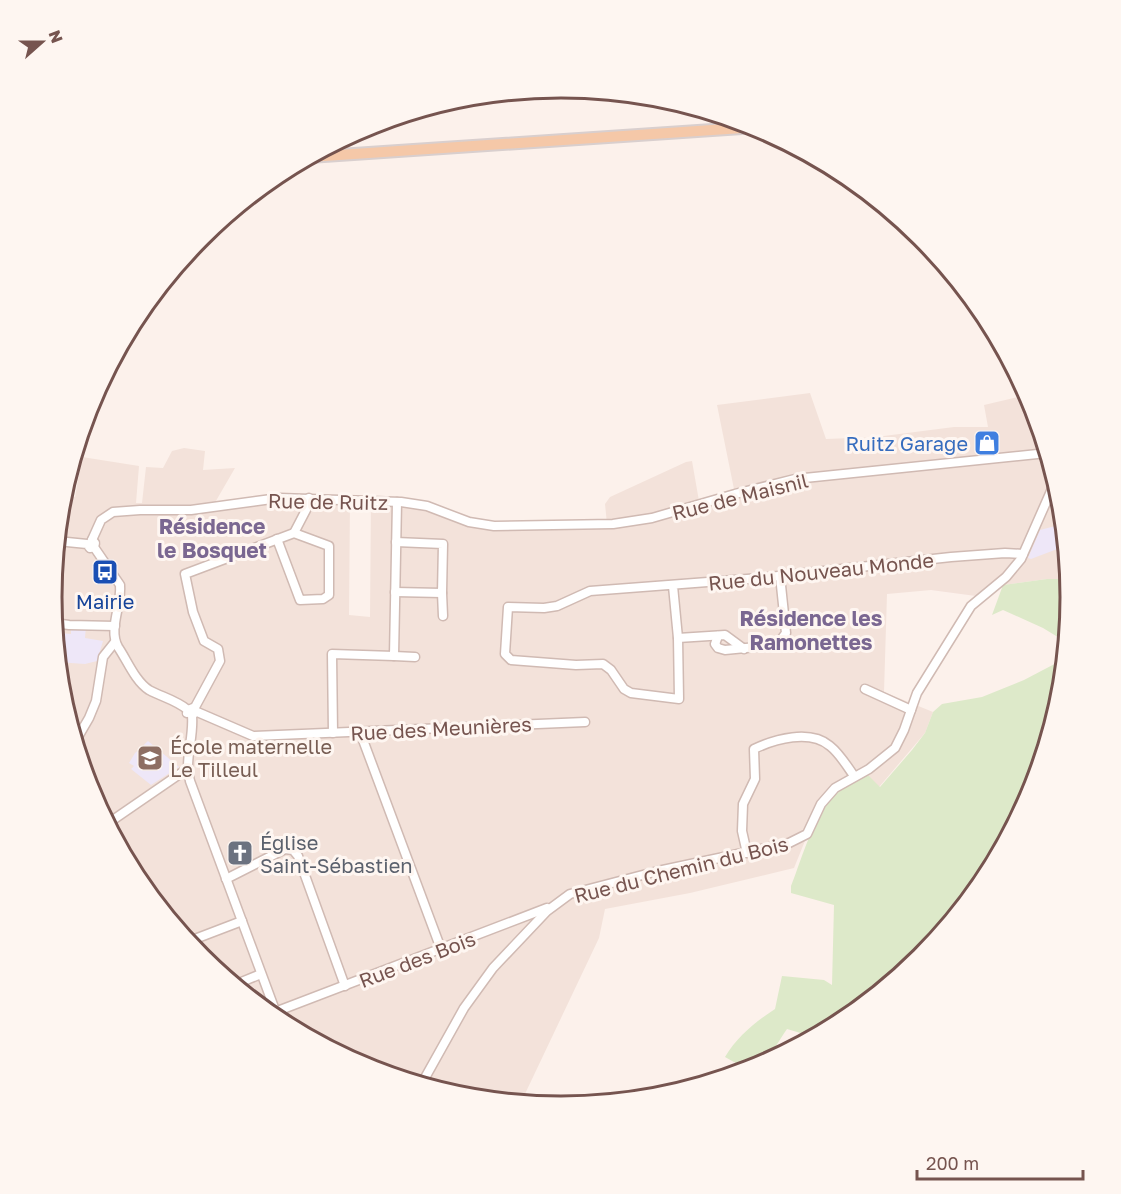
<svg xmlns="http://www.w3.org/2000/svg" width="1121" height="1194" viewBox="0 0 1121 1194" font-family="'Golos Text',sans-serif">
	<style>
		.residential { fill: #f3e2da }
		.education { fill: #eee7f8 }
		.green { fill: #dde9c9 }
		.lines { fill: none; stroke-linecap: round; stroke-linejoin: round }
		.minor-casing { stroke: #d0bab3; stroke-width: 11 }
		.major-casing { stroke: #d9cfce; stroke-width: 14 }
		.minor { stroke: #fff; stroke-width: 8 }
		.major { stroke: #f5c8a8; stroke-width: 10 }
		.labels { text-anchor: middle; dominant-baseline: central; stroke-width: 6; stroke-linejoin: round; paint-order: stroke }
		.shop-label { font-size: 20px; fill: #366cbe; stroke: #fef6f1; text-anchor: end }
		.street-label { font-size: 20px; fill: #76544f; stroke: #fef6f1 }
		.transit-label { font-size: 20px; fill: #164399; stroke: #fef6f1 }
		.education-label { font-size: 20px; fill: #785e54; stroke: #fef6f1; text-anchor: start }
		.worship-label { font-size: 20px; fill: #5b616d; stroke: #fef6f1; text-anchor: start }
		.neighbourhood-label { font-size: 21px; font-weight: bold; fill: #7a6791; stroke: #fef6f1 }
		.rim { fill: none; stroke: #76544f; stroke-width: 3 }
	</style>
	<rect width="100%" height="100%" fill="#fcf1eb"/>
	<polygon class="residential" points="810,393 826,439 876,437 954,427 988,427 984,405 1027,395 1033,406 1037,445 1044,446 1060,498 1068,579 1047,579 1003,585 976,596 931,590 887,594 884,692 933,712 925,733 879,787 835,788 815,816 794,868 690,893 605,909 599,938 524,1096 503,1101 461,1097 365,1068 277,1020 200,957 137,880 90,792 61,696 51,597 61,497 62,494 75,497 82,457 139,466 136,503 142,503 146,467 163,468 172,451 184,448 205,451 203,470 235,468 213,506 250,501 350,500 349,615 370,617 371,501 401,502 476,524 607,524 605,504 610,497 686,462 692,461 699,501 735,494 717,405"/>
	<g class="education">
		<polygon points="1063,524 1065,546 1031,559 1028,558 1040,530"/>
		<polygon points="86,626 85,638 103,641 97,661 85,664 57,662 56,649 60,633 71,634 71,627"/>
		<polygon points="148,741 179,767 151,785 131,769 134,766 129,763 135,753"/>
	</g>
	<g class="green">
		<polygon points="1047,579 1068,579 1070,597 1066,642 1043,628 1003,610 992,615 1003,585"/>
		<path d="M1064 659 1060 697 1031 792 984 880 921 958 843 1021 814 1037 787 1029C776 1045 767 1064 748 1070L725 1057C737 1037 755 1022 775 1009L782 976 824 980 832 985 834 905 791 893V886C802 858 810 827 828 803 838 790 852 782 866 773L880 787 912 750 925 733 933 712 942 704 982 697 1024 680Z"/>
	</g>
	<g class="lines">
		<g class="minor-casing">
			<g id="minor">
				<polyline points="277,539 300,600 323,599 329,595 329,546 294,533"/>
				<polyline points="92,540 101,520 113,512 140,510 191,510 279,498 401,502 427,506 469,522 494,526 613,524 652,518 735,494 795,479 1047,453"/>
				<path d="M92 540 95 543 94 547 120 585C122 605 108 629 118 647 127 660 135 681 149 690 162 697 176 700 188 710L187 713"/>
				<polyline points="57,541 87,544 90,548 94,547"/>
				<polyline points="673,586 678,638 679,699 631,693 624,689 611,670 603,664 576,665 511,660 505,654 508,607 544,608 557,606 590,591 760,578 951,557 1005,553 1023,554"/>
				<polyline points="395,592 442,593 443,544 396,542"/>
				<polyline points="442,593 443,616"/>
				<polyline points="54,623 69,625 115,626"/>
				<polyline points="718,636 715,644 718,648 725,650 777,645 786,633 780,576"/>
				<polyline points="678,638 725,635 744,649"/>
				<polyline points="394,656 415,657"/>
				<polyline points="865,689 911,710"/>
				<polyline points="194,709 220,661 218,649 204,641 193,612 185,574 294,533 306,510 309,498"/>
				<path d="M188 710 193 708 195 712 192 716C194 738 184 760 190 781L279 1021"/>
				<polyline points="195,711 253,736 585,722"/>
				<polyline points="360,732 441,949"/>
				<polyline points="333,733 332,654 394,656 397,502"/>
				<polyline points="75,742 89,718 96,701 103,657 115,642"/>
				<polyline points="107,824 187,769"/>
				<path d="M747 853 742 831 743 804 755 779 754 749C775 739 810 729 830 746 840 754 847 766 854 776"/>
				<polyline points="226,879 285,849 293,850 298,856 345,986"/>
				<polyline points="187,942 242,921"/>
				<polyline points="234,985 261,974"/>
				<polyline points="275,1012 547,908"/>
				<polyline points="421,1085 464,1008 493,968 547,911 570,894 658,871 789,843 807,834 821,804 835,788 869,769 895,748 904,730 917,693 971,606 1006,577 1021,559 1055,482"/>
			</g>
		</g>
		<g class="major-casing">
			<polyline id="major" points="309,157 757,127"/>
		</g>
		<use href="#minor" class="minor"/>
		<use href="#major" class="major"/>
	</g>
	<defs>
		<g id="shop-square" transform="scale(1.35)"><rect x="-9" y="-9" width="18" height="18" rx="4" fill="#3f7fe0" stroke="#fef6f1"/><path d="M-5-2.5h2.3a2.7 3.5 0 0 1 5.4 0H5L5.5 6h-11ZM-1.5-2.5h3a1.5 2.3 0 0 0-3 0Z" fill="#fff"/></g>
		<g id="bus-square" transform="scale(1.35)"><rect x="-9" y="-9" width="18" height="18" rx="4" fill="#1a4fb4" stroke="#fef6f1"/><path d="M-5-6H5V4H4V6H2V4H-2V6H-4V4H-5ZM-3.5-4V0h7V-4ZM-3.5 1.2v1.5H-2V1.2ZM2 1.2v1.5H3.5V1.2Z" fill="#fff"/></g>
		<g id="school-square" transform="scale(1.35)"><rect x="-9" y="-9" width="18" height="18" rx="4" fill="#8d6e63" stroke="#fef6f1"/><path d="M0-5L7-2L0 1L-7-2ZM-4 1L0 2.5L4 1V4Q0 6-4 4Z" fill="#fff"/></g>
		<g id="church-square" transform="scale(1.35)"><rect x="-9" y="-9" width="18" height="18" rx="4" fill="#6b7280" stroke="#fef6f1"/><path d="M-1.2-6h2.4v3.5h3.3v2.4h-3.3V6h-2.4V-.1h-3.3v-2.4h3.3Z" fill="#fff"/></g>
	</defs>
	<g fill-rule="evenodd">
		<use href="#shop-square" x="987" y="443"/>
		<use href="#bus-square" x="105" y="572"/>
		<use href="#school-square" x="150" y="758"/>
		<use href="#church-square" x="240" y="853"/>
	</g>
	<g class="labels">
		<g class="shop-label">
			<text x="968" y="443">Ruitz Garage</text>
		</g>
		<g class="street-label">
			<text transform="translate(740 496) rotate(-14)">Rue de Maisnil</text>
			<text transform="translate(328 501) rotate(1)">Rue de Ruitz</text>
			<text transform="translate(821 571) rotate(-6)">Rue du Nouveau Monde</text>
			<text transform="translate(441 728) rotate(-3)">Rue des Meunières</text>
			<text transform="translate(681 869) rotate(-14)">Rue du Chemin du Bois</text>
			<text transform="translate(417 959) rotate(-21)">Rue des Bois</text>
		</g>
		<g class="transit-label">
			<text x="105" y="601">Mairie</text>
		</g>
		<g class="education-label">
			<text x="170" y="746">École maternelle<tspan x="170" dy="23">Le Tilleul</tspan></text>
		</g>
		<g class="worship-label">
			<text x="260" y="842">Église<tspan x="260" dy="23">Saint-Sébastien</tspan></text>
		</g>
		<g class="neighbourhood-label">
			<text x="212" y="526">Résidence<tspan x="212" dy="24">le Bosquet</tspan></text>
			<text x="811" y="618">Résidence les<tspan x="811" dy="24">Ramonettes</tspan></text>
		</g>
	</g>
	<path d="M0 0H1121V1194H0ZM62 597a499 499 0 1 1 998 0a499 499 0 1 1-998 0Z" fill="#fef6f1" fill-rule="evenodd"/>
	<path class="rim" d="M62 597a499 499 0 1 1 998 0a499 499 0 1 1-998 0Z"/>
	<g transform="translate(42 42) rotate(69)" stroke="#fef6f1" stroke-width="4.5" paint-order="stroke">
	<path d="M0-4.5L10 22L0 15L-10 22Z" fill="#76544f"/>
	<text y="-9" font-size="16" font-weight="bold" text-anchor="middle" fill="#76544f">N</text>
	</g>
	<path d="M917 1170v9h166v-9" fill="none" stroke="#76544f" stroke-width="3"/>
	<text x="926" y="1170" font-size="18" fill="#76544f" stroke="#fef6f1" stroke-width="4.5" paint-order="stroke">200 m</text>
</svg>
